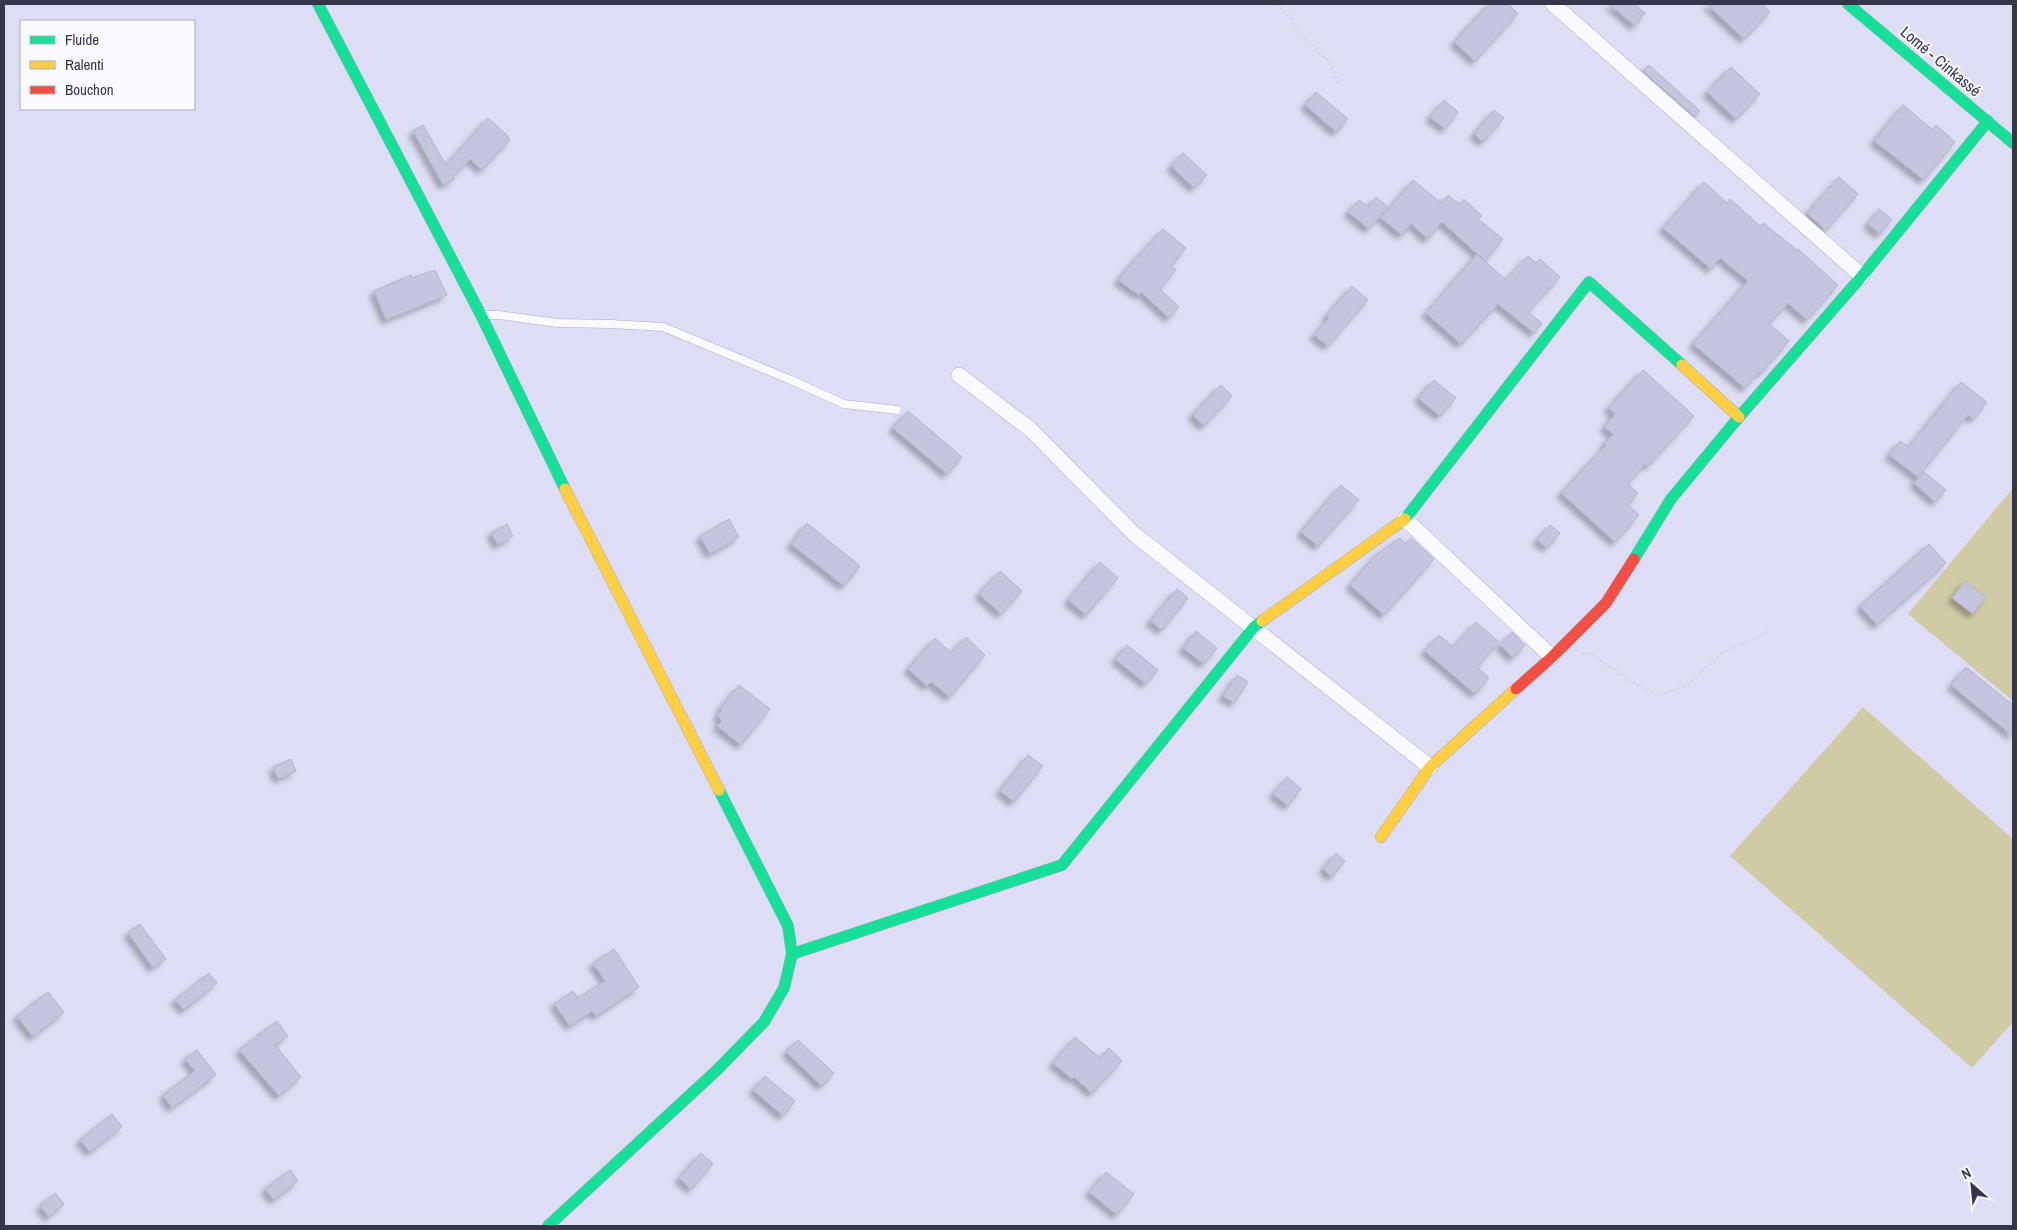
<svg xmlns="http://www.w3.org/2000/svg" width="2017" height="1230" viewBox="0 0 2017 1230" font-family="'Archivo Narrow',sans-serif">
	<style>
		.green { fill: #d0cba6 }
		.building { fill: #c5c5df; stroke: #b2b3c6; filter: url(#shadow) }
		.lines { fill: none; stroke-linecap: round; stroke-linejoin: round }
		.lane-casing { stroke: #acacc0; stroke-width: 9 }
		.street-casing { stroke: #acacc0; stroke-width: 16 }
		.fast-casing { stroke: #acacc0; stroke-width: 12 }
		.slow-casing { stroke: #acacc0; stroke-width: 12 }
		.jam-casing { stroke: #acacc0; stroke-width: 12 }
		.path { stroke: #d4d5dc; stroke-width: 3; stroke-dasharray: 2.5 2.5; stroke-linecap: butt }
		.lane { stroke: #fafafe; stroke-width: 8 }
		.street { stroke: #fafafe; stroke-width: 15 }
		.fast { stroke: #16e098; stroke-width: 11 }
		.slow { stroke: #ffcf43; stroke-width: 11 }
		.jam { stroke: #f24e42; stroke-width: 11 }
		.labels { text-anchor: middle; dominant-baseline: central; stroke-width: 4; stroke-linejoin: round; paint-order: stroke }
		.street-label { font-size: 16px; fill: #36364b; stroke: #f9faff }
	</style>
	<defs>
		<filter id="shadow"><feDropShadow dx="-4.5" dy="4.5" stdDeviation="2.5" flood-color="#0004"/></filter>
	</defs>
	<rect width="100%" height="100%" fill="#dddef5"/>
	<g class="green">
		<polygon points="2013,488 2013,701 1908,614"/>
		<polygon points="1863,707 2013,839 2013,1022 1972,1068 1730,856"/>
	</g>
	<g class="building">
		<polygon points="1489,4 1508,4 1518,14 1475,61 1454,42"/>
		<polygon points="1609,4 1634,4 1645,13 1635,26"/>
		<polygon points="1707,4 1762,4 1770,12 1744,39"/>
		<polygon points="1649,65 1700,111 1695,117 1643,71"/>
		<polygon points="1731,67 1760,94 1736,119 1707,92"/>
		<polygon points="1316,92 1348,119 1336,132 1305,105"/>
		<polygon points="1444,100 1458,112 1445,129 1430,117"/>
		<polygon points="1903,105 1933,130 1936,125 1955,142 1924,180 1874,141"/>
		<polygon points="1494,110 1504,118 1483,142 1474,134"/>
		<polygon points="488,118 509,137 508,138 510,140 482,170 470,159 453,177 454,179 443,185 413,131 423,125 446,165"/>
		<polygon points="1183,153 1207,175 1194,188 1171,166"/>
		<polygon points="1839,177 1858,194 1826,230 1807,213"/>
		<polygon points="1413,180 1441,203 1448,195 1459,204 1464,199 1482,216 1478,219 1503,239 1485,261 1442,222 1428,239 1411,224 1402,235 1381,218"/>
		<polygon points="1704,182 1727,203 1730,199 1760,226 1763,223 1797,250 1798,249 1838,285 1807,320 1788,303 1769,324 1789,341 1761,373 1759,372 1745,388 1693,344 1748,281 1720,258 1711,269 1663,228"/>
		<polygon points="1376,197 1388,207 1369,229 1348,212 1359,200 1368,207"/>
		<polygon points="1879,209 1892,219 1880,234 1868,224"/>
		<polygon points="1163,229 1186,248 1171,266 1176,270 1160,289 1179,307 1169,318 1141,292 1139,295 1118,280 1130,265"/>
		<polygon points="1477,254 1506,280 1528,256 1536,263 1540,259 1560,277 1528,312 1542,323 1534,333 1498,304 1461,344 1426,313"/>
		<polygon points="435,270 447,295 386,320 374,291 411,275 412,278"/>
		<polygon points="1352,286 1368,300 1328,346 1314,335 1329,318 1326,316"/>
		<polygon points="1643,370 1694,416 1648,466 1645,464 1628,484 1638,493 1628,505 1639,515 1615,542 1561,493 1606,445 1604,444 1613,434 1604,427 1615,414 1608,408"/>
		<polygon points="1434,380 1456,398 1440,416 1418,398"/>
		<polygon points="1961,382 1987,402 1974,419 1968,415 1918,477 1889,455 1900,441 1909,447"/>
		<polygon points="1221,385 1232,396 1204,426 1192,415"/>
		<polygon points="908,411 962,457 947,474 893,428"/>
		<polygon points="1924,472 1946,490 1935,502 1914,483"/>
		<polygon points="1341,485 1359,500 1318,546 1301,532"/>
		<polygon points="729,519 739,537 710,554 700,536"/>
		<polygon points="807,523 860,566 844,586 791,544"/>
		<polygon points="507,524 513,536 498,545 491,533"/>
		<polygon points="1550,525 1560,533 1547,548 1537,540"/>
		<polygon points="1400,538 1406,544 1411,538 1434,559 1384,615 1350,585 1376,555"/>
		<polygon points="1929,544 1946,563 1877,625 1860,606"/>
		<polygon points="1100,562 1118,578 1086,615 1068,600"/>
		<polygon points="1000,571 1022,591 1001,614 979,594"/>
		<polygon points="1965,581 1986,597 1973,614 1952,598"/>
		<polygon points="1177,589 1188,598 1162,630 1150,621"/>
		<polygon points="1476,622 1499,642 1477,667 1489,678 1475,694 1425,651 1439,635 1453,647"/>
		<polygon points="1196,631 1217,648 1204,664 1183,648"/>
		<polygon points="1512,632 1525,645 1513,658 1500,645"/>
		<polygon points="966,637 985,655 950,697 931,682 927,686 908,669 935,638 951,653"/>
		<polygon points="1127,645 1158,670 1146,684 1115,659"/>
		<polygon points="1966,667 2013,705 2013,736 1951,685"/>
		<polygon points="1237,675 1248,682 1234,703 1223,696"/>
		<polygon points="739,685 770,709 741,745 717,726 722,720 717,716 722,710 720,709"/>
		<polygon points="1028,755 1043,766 1014,802 1000,791"/>
		<polygon points="291,759 296,771 278,779 273,767"/>
		<polygon points="1287,777 1301,789 1288,806 1273,794"/>
		<polygon points="1336,853 1345,861 1332,877 1323,869"/>
		<polygon points="140,924 166,959 153,968 128,933"/>
		<polygon points="614,949 639,987 596,1016 592,1011 570,1026 554,1004 573,991 578,998 605,981 593,963"/>
		<polygon points="209,973 217,983 184,1010 175,1000"/>
		<polygon points="48,992 64,1012 33,1037 17,1016"/>
		<polygon points="277,1021 288,1036 275,1045 301,1077 279,1096 239,1050"/>
		<polygon points="1075,1037 1100,1058 1109,1048 1122,1061 1092,1093 1074,1077 1072,1079 1053,1063"/>
		<polygon points="798,1040 834,1073 822,1086 786,1052"/>
		<polygon points="197,1050 216,1075 172,1108 163,1095 195,1071 185,1059"/>
		<polygon points="765,1076 795,1101 783,1116 753,1090"/>
		<polygon points="112,1114 122,1127 90,1152 80,1140"/>
		<polygon points="701,1153 713,1164 691,1189 679,1178"/>
		<polygon points="290,1170 298,1181 274,1200 265,1189"/>
		<polygon points="1106,1172 1134,1194 1117,1215 1089,1192"/>
		<polygon points="55,1193 64,1204 49,1217 40,1206"/>
	</g>
	<g class="lines">
		<g class="lane-casing">
			<polyline id="lane" points="483,315 499,315 557,323 611,324 663,327 791,380 844,404 897,410"/>
		</g>
		<g class="street-casing">
			<g id="street">
				<polyline points="1553,4 1862,276"/>
				<polyline points="959,375 1031,430 1134,534 1430,767"/>
				<polyline points="1405,519 1552,657"/>
			</g>
		</g>
		<g class="fast-casing">
			<g id="fast">
				<polyline points="318,4 481,315 565,489"/>
				<polyline points="1848,4 2013,143"/>
				<polyline points="1405,519 1589,282 1682,365"/>
				<polyline points="1634,559 1671,499 1739,417 1862,276 1988,121"/>
				<polyline points="792,954 1062,865 1254,627 1262,621"/>
				<polyline points="548,1226 716,1071 764,1022 784,988 792,954 788,926 719,790"/>
			</g>
		</g>
		<g class="slow-casing">
			<g id="slow">
				<polyline points="1682,365 1739,417"/>
				<polyline points="565,489 719,790"/>
				<polyline points="1262,621 1405,519"/>
				<polyline points="1381,837 1430,767 1516,689"/>
			</g>
		</g>
		<g class="jam-casing">
			<polyline id="jam" points="1516,689 1552,657 1606,603 1634,559"/>
		</g>
		<g class="path">
			<polyline points="1276,4 1286,12 1302,37 1329,61 1339,85"/>
			<polyline points="1582,654 1590,653 1630,681 1658,696 1688,685 1722,653 1768,632"/>
		</g>
		<use href="#lane" class="lane"/>
		<use href="#street" class="street"/>
		<use href="#fast" class="fast"/>
		<use href="#slow" class="slow"/>
		<use href="#jam" class="jam"/>
	</g>
	<g class="labels">
		<g class="street-label">
			<text transform="translate(1941 61) rotate(40)">Lomé - Cinkassé</text>
		</g>
	</g>
	<rect width="2017" height="1230" fill="none" stroke="#36364b" stroke-width="10"/>
	<rect x="20" y="20" width="175" height="90" fill="#f9faff" stroke="#abacb7"/>
	<rect x="30" y="36" width="25" height="8" fill="#16e098" stroke="#abacb7"/>
	<text x="65" y="45" font-size="15" fill="#36364b">Fluide</text>
	<rect x="30" y="61" width="25" height="8" fill="#ffcf43" stroke="#abacb7"/>
	<text x="65" y="70" font-size="15" fill="#36364b">Ralenti</text>
	<rect x="30" y="86" width="25" height="8" fill="#f24e42" stroke="#abacb7"/>
	<text x="65" y="95" font-size="15" fill="#36364b">Bouchon</text>
	<g transform="translate(1972 1185) rotate(333)" stroke="#f9faff" stroke-width="4" paint-order="stroke">
	<path d="M0-4L9 19L0 12L-9 19Z" fill="#36364b"/>
	<text y="-8" font-size="14" font-weight="bold" text-anchor="middle" fill="#36364b">N</text>
	</g>
</svg>
